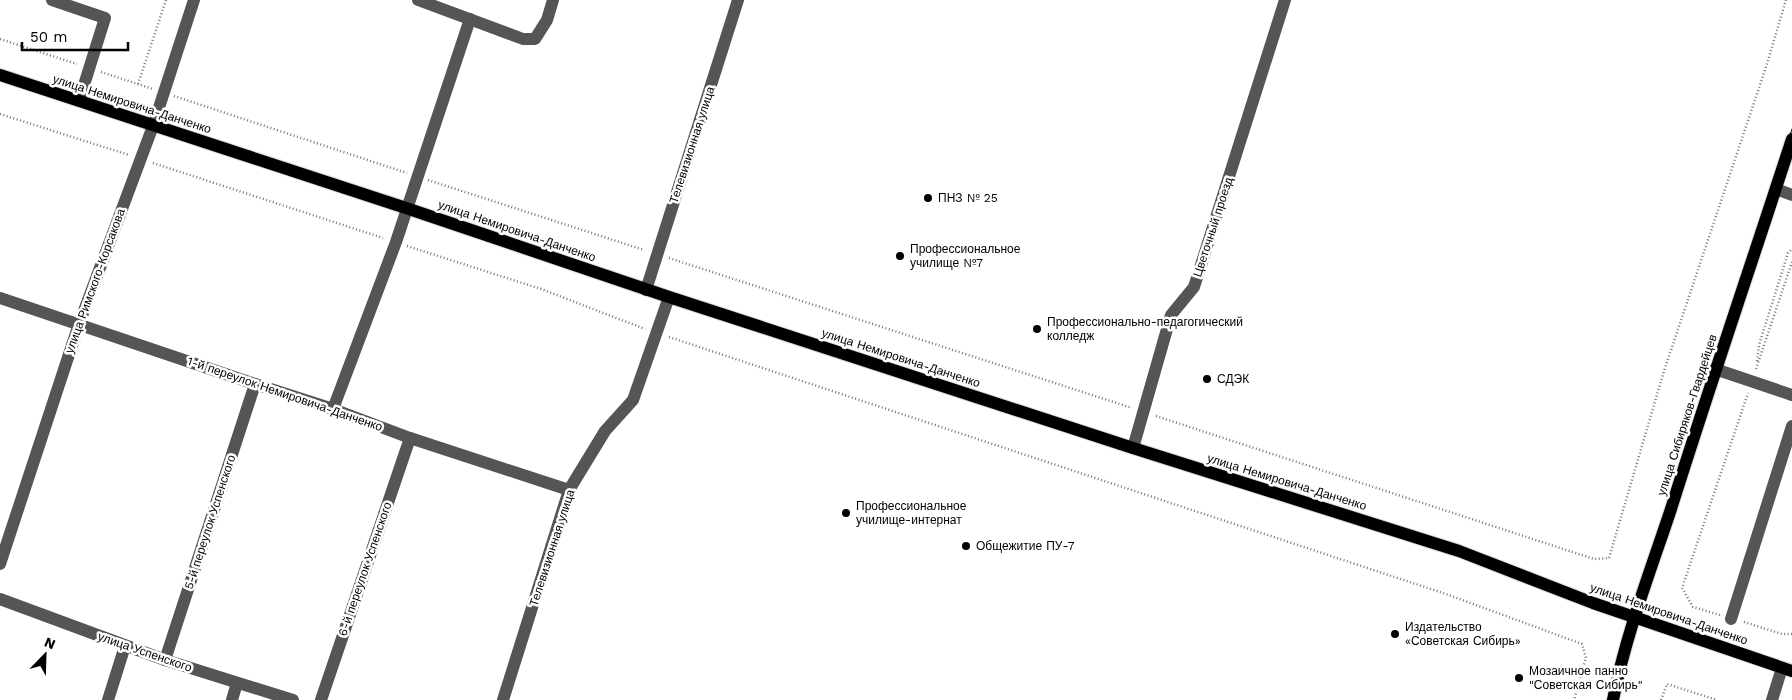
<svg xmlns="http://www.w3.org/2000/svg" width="1792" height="700" viewBox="0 0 1792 700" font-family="'Work Sans',sans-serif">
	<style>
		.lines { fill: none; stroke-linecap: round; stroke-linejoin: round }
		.major-casing { stroke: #dbdbdb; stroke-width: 14 }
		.path { stroke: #777; stroke-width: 2.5; stroke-dasharray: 1 2.5; stroke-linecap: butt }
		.minor { stroke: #555; stroke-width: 12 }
		.major { stroke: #000; stroke-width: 12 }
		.tram { stroke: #000; stroke-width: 1 }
		.poi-dot { fill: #000; stroke: #fff; stroke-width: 2 }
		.labels { text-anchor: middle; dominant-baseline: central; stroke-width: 5; stroke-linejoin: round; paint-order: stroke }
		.street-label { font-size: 12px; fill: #000; stroke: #fff }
		.poi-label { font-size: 12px; fill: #000; stroke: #fff; text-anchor: start }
	</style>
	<rect width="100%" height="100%" fill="#fff"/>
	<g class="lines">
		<g class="major-casing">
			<g id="major">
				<polyline points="0,75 406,208 669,297 1133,448 1459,551 1593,603 1792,671"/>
				<path d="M1613 700C1626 634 1650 572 1671 509 1710 385 1752 262 1792 139"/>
			</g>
		</g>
		<g class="path">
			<polyline points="0,39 77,64"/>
			<polyline points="101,72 153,89"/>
			<polyline points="138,84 166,0"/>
			<polyline points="174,96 407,173"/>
			<polyline points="0,114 129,155"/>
			<polyline points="153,163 383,238"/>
			<polyline points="428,180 644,250"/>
			<polyline points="407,246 541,289 645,329"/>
			<polyline points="669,258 1132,408"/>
			<polyline points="669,337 1446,594 1582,644 1586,658 1574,700"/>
			<polyline points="1757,361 1759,345 1788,253 1792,249"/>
			<polyline points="1756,369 1792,262"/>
			<polyline points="1156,416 1594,559 1609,558 1664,371 1767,64 1786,0"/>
			<polyline points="1720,615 1693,607 1682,588 1748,393"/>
			<polyline points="1744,622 1782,634 1792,634"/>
			<polyline points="1661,700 1667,684 1717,700"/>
		</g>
		<g class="minor">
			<polyline points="52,0 105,18 79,101"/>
			<polyline points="418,0 523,39 535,39 547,20 553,0"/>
			<polyline points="1776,189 1792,195"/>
			<polyline points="646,290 738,0"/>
			<polyline points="0,298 255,384 333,409 410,438 569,490"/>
			<polyline points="1715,369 1792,395"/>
			<polyline points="333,409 396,242 470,19"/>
			<polyline points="1133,448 1171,315 1194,287 1285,0"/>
			<polyline points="0,564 79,324 153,126 194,0"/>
			<polyline points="0,599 165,660 293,700"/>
			<polyline points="1731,619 1792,426"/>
			<polyline points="165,660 255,384"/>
			<polyline points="108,700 125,646"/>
			<polyline points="232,700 237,683"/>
			<polyline points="321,700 410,438"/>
			<polyline points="503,700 569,490 605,431 633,400 669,297"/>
			<polyline points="1772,700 1782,668"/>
		</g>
		<use href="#major" class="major"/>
		<polyline class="tram" points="1610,700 1614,676 1650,561 1792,129"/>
	</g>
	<g class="poi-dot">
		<circle cx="928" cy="198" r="5"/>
		<circle cx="900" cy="256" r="5"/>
		<circle cx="1037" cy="329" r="5"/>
		<circle cx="1207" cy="379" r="5"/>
		<circle cx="846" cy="513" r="5"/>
		<circle cx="966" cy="546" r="5"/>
		<circle cx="1395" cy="634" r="5"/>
		<circle cx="1519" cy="678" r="5"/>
	</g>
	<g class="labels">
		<g class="street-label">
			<text transform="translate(132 104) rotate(18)">улица Немировича-Данченко</text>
			<text transform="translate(692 145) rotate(-72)">Телевизионная улица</text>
			<text transform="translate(1213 227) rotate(-72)">Цветочный проезд</text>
			<text transform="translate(517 231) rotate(19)">улица Немировича-Данченко</text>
			<text transform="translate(95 281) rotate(-70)">улица Римского-Корсакова</text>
			<text transform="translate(901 358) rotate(18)">улица Немировича-Данченко</text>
			<text transform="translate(285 394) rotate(19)">1-й переулок Немировича-Данченко</text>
			<text transform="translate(1687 415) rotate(-72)">улица Сибиряков-Гвардейцев</text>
			<text transform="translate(1287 482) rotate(17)">улица Немировича-Данченко</text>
			<text transform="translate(210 522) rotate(-72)">5-й переулок Успенского</text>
			<text transform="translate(552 548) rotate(-72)">Телевизионная улица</text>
			<text transform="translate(365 569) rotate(-71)">6-й переулок Успенского</text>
			<text transform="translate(1669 614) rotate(19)">улица Немировича-Данченко</text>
			<text transform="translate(145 652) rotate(19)">улица Успенского</text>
		</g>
		<g class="poi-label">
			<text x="938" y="198">ПНЗ № 25</text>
			<text x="910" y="249">Профессиональное<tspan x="910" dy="14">училище №7</tspan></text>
			<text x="1047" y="322">Профессионально-педагогический<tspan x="1047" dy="14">колледж</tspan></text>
			<text x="1217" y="379">СДЭК</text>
			<text x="856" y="506">Профессиональное<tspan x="856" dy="14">училище-интернат</tspan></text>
			<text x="976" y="546">Общежитие ПУ-7</text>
			<text x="1405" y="627">Издательство<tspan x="1405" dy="14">«Советская Сибирь»</tspan></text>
			<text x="1529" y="671">Мозаичное панно<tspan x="1529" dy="14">"Советская Сибирь"</tspan></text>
		</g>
	</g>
	<g transform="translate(45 655) rotate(23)" stroke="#ffffff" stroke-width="4" paint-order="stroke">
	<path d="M0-4L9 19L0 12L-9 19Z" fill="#000000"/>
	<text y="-8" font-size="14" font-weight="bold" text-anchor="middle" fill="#000000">N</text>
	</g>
	<path d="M22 42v8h106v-8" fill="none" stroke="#000000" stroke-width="2.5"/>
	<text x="30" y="42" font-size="15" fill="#000000" stroke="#ffffff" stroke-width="4" paint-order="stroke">50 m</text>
</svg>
